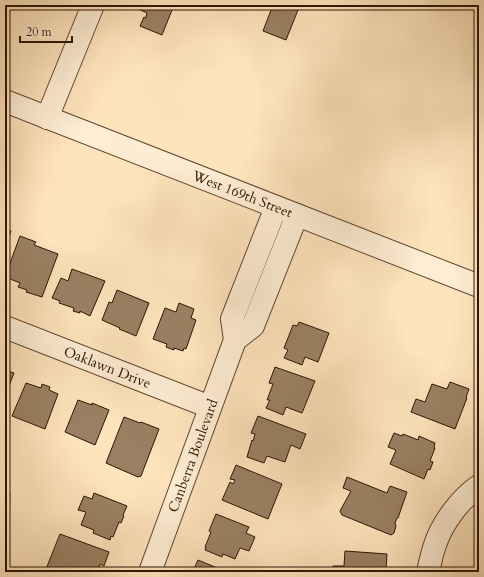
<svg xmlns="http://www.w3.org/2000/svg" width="484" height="577" viewBox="0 0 484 577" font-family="Cardo,serif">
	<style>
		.water { fill: #b79d7d; stroke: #80674c }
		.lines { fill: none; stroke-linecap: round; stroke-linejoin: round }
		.shore { stroke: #725940; stroke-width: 1 }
		.building { fill: #9a8063; stroke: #2e1503 }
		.minor-casing { stroke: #624831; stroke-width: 24 }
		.minor { stroke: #feedd3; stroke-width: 22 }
		.labels { text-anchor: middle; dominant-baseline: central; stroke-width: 3.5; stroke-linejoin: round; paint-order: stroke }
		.street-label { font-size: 14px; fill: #2e1503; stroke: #feedd3 }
	</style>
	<rect width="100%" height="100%" fill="#fee3bc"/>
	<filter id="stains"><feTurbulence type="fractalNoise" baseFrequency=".005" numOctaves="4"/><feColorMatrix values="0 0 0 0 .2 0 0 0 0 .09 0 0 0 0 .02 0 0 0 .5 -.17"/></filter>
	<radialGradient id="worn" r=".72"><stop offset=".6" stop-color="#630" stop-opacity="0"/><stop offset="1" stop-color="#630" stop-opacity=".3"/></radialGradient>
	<polygon class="water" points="5,489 10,493 9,535 5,551"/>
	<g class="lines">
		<polyline class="shore" points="5,494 5,535"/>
	</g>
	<g class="building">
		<polygon points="135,5 174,5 162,35 140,26 144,17 146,18 147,13 134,7"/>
		<polygon points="273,5 300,5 286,40 263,31"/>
		<polygon points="5,229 11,231 5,247"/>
		<polygon points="20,236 36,242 34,245 58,254 42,297 26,292 27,290 18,287 20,283 5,277"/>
		<polygon points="72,269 105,281 90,316 80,311 80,313 73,311 74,308 59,303 60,301 52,298 61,278 68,281"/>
		<polygon points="117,290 149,303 136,336 119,329 120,328 102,320 109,302 112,303"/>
		<polygon points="179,303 194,309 191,318 196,320 186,349 184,348 183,351 174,348 174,350 166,347 167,344 153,339 165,308 176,312"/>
		<polygon points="299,322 329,333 318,362 305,357 302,365 284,358 288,350 284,348 293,325 297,326"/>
		<polygon points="275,367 315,381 302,413 286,407 283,415 266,408 270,400 267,400 273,384 269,383"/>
		<polygon points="5,370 14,373 5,396"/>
		<polygon points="450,382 469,389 466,397 467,398 455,429 411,412 416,399 425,402 432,384 447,389"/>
		<polygon points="26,383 41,388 42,384 50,387 49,390 58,394 45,429 12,416"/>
		<polygon points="78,400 92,405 92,403 109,410 95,445 65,432"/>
		<polygon points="258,416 306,434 300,449 291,445 285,462 267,456 264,463 247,457 252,440 253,441 255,434 251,433"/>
		<polygon points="124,417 140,423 141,422 159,429 141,476 138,477 106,463"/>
		<polygon points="394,433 402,436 403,434 418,440 419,436 435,443 434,447 435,448 430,461 433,462 430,470 428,469 424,479 390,464 396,450 388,447"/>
		<polygon points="236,465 282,484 268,519 222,500 230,482 233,484 235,480 230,479"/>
		<polygon points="347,477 387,493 390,486 407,492 398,518 397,518 395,523 396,526 394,533 391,535 342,515 340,511 351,491 343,488"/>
		<polygon points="94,493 127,506 123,515 124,516 121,523 119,522 113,537 111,536 110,540 93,533 94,530 81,525 86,512 78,510 84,496 92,499"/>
		<polygon points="216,514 249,527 246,533 255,537 249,551 240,548 235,559 223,554 222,557 205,550 206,547 205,547 211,532 209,531"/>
		<polygon points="60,534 109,552 104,566 100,564 99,568 103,571 103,572 53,572 46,569"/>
		<polygon points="345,551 387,554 386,569 387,569 387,572 332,572 333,566 344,566"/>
		<polygon points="198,560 227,572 195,572 193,571"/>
	</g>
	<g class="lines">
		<g class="minor-casing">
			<g id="minor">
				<path id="s1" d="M5 101 479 286"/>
				<polyline points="47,118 93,5"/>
				<path id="s2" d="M5 327 210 407"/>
				<polyline points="235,340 253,326 297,215"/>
				<path id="s3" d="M150 572 235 340 232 319 276 207"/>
				<path d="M428 572C430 563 432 553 435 545 442 523 461 498 479 486"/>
			</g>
		</g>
		<use href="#minor" class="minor"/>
	</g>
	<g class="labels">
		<g class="street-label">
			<text stroke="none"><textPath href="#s1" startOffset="255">West 169th Street</textPath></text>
			<text stroke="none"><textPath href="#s2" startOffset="110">Oaklawn Drive</textPath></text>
			<text stroke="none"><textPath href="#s3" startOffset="124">Canberra Boulevard</textPath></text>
		</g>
	</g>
	<rect width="484" height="577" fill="none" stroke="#fee3bc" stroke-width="20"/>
	<rect x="6" y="6" width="472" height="565" fill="none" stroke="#2e1503" stroke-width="2"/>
	<rect x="10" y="10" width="464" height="557" fill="none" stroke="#2e1503"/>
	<path d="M20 36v6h52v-6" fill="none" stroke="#2e1503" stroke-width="2"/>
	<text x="26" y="36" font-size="12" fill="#2e1503" stroke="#feedd3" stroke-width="3" paint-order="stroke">20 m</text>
	<rect width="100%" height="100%" filter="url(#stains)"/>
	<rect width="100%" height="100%" fill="url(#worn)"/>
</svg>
